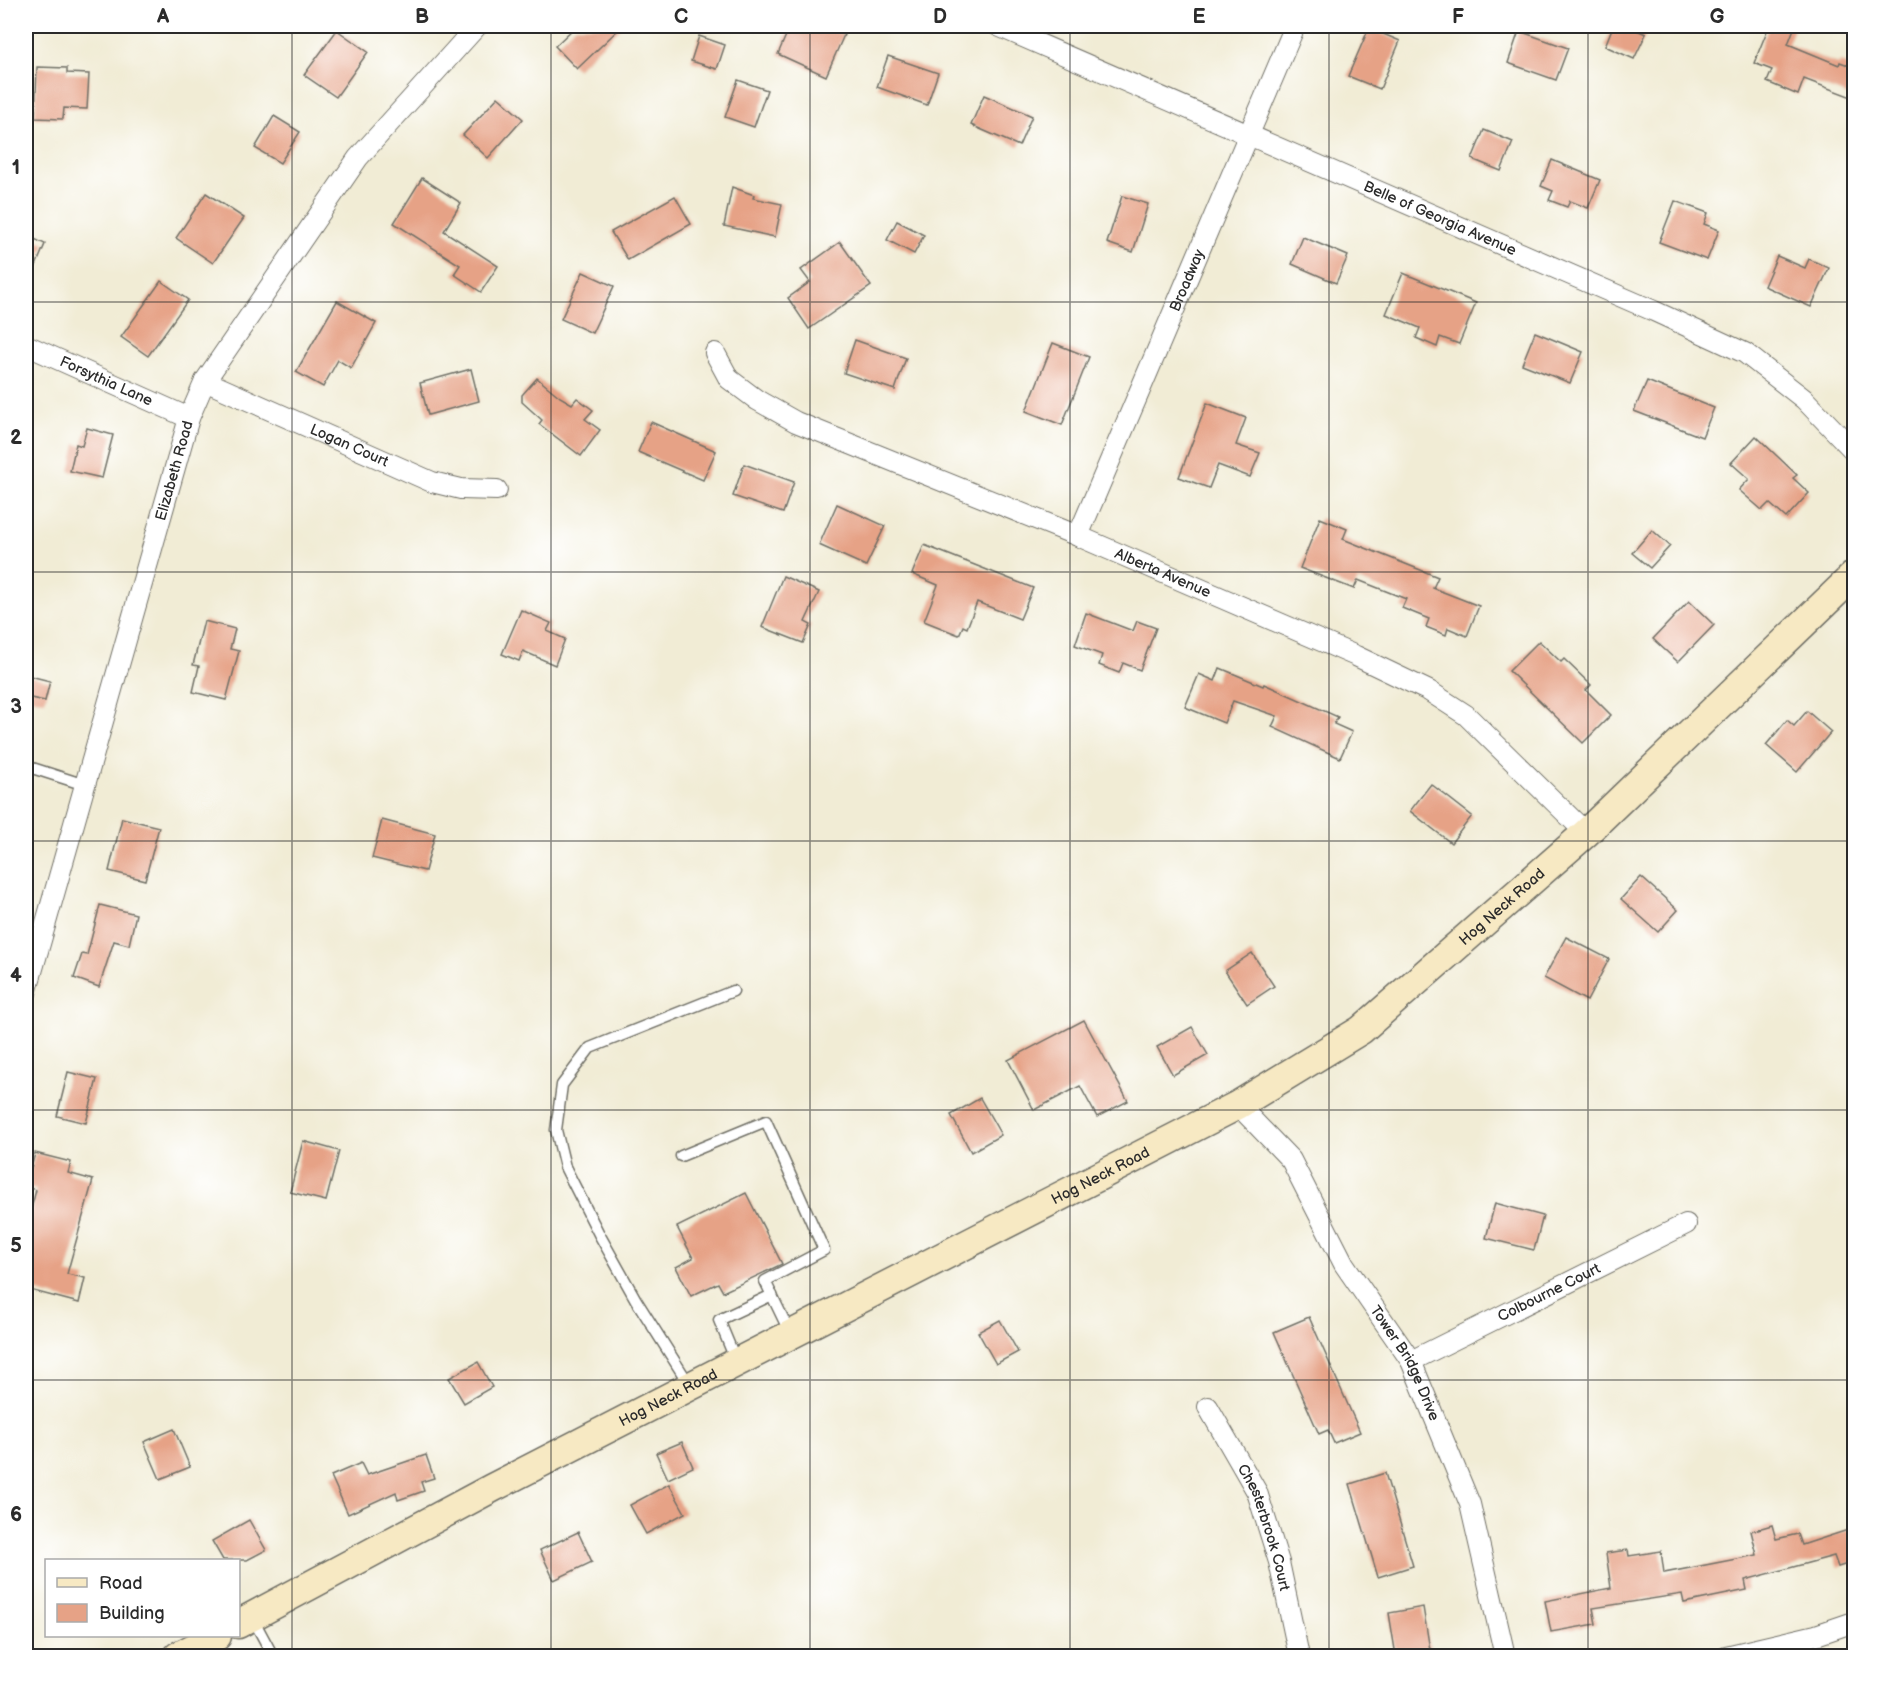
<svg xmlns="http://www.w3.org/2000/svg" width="1880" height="1682" viewBox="0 0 1880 1682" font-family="'Balsamiq Sans',sans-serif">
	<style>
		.building { fill: #e6a286 }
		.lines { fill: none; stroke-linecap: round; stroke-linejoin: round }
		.service-casing { stroke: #706f66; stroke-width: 13 }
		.minor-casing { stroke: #706f66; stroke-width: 22 }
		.secondary-casing { stroke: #706f66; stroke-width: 31 }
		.service { stroke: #fff; stroke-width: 10 }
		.minor { stroke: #fff; stroke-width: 20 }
		.secondary { stroke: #f7e9c3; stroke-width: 28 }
		.grid { fill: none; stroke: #2b2b2b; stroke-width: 1.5; stroke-opacity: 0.55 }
		.labels { text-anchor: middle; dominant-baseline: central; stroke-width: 6; stroke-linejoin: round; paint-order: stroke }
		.street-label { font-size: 15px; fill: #2b2b2b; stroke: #fff }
		.neatline { fill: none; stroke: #2b2b2b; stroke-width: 2 }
		.grid-label { font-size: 20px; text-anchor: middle; font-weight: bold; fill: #2b2b2b }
	</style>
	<rect width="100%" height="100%" fill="#fff"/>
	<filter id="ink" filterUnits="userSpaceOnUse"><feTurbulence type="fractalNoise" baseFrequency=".0167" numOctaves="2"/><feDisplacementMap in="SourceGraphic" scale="12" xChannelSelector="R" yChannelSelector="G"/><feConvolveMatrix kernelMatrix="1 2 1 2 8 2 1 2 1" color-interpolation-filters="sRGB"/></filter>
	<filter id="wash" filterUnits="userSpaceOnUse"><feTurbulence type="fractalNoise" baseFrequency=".008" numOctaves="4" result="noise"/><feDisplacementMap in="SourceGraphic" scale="24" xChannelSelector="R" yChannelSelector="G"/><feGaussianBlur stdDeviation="1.35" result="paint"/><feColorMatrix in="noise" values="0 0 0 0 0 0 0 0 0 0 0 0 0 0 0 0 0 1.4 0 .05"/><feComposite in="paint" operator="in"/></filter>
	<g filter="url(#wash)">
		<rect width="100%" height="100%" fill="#f1ecd5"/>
		<g id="blocks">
			<g class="building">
				<polygon points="576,26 622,26 577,69 555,46"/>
				<polygon points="790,26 823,26 844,35 826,76 778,54"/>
				<polygon points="1613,26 1627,26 1646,34 1634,59 1605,46"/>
				<polygon points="1769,26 1795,26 1788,44 1839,65 1840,62 1854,67 1854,98 1804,79 1798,95 1767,82 1772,70 1754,63"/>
				<polygon points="1369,28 1400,41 1380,89 1348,76"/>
				<polygon points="337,30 368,52 336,97 304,75"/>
				<polygon points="1519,31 1568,48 1556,80 1508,63"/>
				<polygon points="699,36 725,45 717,69 691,61"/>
				<polygon points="888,56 938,73 927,105 877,87"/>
				<polygon points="37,67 67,68 67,73 89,74 87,109 64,108 63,119 35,118"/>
				<polygon points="738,80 767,90 754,127 725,117"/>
				<polygon points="984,95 1032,116 1019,146 971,125"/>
				<polygon points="498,97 523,119 488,158 463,135"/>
				<polygon points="274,116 300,132 280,163 255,148"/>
				<polygon points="1484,130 1513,142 1501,171 1472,159"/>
				<polygon points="1552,160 1600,180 1588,208 1570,201 1567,207 1549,200 1553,191 1541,186"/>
				<polygon points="422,178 461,203 444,231 498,266 481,292 454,274 460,265 394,223"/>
				<polygon points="732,187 754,195 753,198 782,204 775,237 724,226"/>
				<polygon points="206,193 244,218 213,263 176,238"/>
				<polygon points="675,196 691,224 628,260 611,232"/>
				<polygon points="1122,196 1148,204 1133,252 1107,243"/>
				<polygon points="1675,201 1708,213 1704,224 1719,230 1707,260 1659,242"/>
				<polygon points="897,221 924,235 914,254 887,240"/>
				<polygon points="26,235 45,244 26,290"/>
				<polygon points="1303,237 1348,256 1336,283 1292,264"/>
				<polygon points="840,242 871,286 809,329 788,298 810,282 801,270"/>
				<polygon points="1777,256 1805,268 1809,259 1829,268 1811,307 1764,286"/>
				<polygon points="583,272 614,286 592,333 561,319"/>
				<polygon points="1403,273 1476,303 1459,344 1440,337 1437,347 1416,338 1420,328 1386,314"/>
				<polygon points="161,281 188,300 148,356 121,337"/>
				<polygon points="337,301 376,323 351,368 338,360 323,387 296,372"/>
				<polygon points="1535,332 1583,352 1570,383 1522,364"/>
				<polygon points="855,340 906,358 895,390 844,373"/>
				<polygon points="1053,343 1089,357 1062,425 1026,411"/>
				<polygon points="471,369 479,401 428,415 420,383"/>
				<polygon points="537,378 560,397 572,404 577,398 593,410 585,419 600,430 581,456 539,424 542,420 522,402 522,395"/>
				<polygon points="1647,381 1714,408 1702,437 1634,411"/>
				<polygon points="1207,403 1246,418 1236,445 1260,453 1250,477 1218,465 1209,488 1179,477"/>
				<polygon points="651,422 716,451 703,480 638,452"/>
				<polygon points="87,428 113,435 102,478 70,471 76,444 82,446"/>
				<polygon points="1756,436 1797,475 1793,478 1809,493 1786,518 1769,503 1762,510 1739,490 1749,479 1731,463"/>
				<polygon points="744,464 794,482 783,513 733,496"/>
				<polygon points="837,504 885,526 866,566 819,545"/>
				<polygon points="1320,518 1347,529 1343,539 1438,577 1433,588 1479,606 1467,636 1448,628 1446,635 1426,627 1429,619 1402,608 1406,599 1358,580 1354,589 1300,568"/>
				<polygon points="1652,530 1670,546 1650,568 1632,553"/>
				<polygon points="924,545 1033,588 1020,619 977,602 967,628 963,626 959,635 924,621 938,585 912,574"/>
				<polygon points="783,576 819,592 805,622 811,625 803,643 762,627"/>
				<polygon points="1689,601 1714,625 1678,662 1653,639"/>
				<polygon points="521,610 551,623 547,631 565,639 555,665 523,651 519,661 502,654"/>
				<polygon points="1086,613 1133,631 1137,621 1156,628 1140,670 1123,663 1119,673 1099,665 1102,655 1075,645"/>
				<polygon points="204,621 235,629 230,649 239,651 226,700 193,692 199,666 193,665"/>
				<polygon points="1539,641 1561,662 1564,659 1591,685 1586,690 1611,715 1583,743 1509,671"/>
				<polygon points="1220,668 1263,686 1264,684 1338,717 1334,724 1352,732 1340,758 1272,727 1277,716 1233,701 1224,723 1185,707 1199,674 1215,681"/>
				<polygon points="26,675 50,681 45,701 26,697"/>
				<polygon points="1807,711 1831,732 1797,772 1766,745 1787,720 1794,726"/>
				<polygon points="1431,784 1472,816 1451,843 1410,811"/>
				<polygon points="122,818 159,827 145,880 109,871"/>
				<polygon points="382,820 435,834 425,871 372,858"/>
				<polygon points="1641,877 1678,910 1658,932 1621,899"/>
				<polygon points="100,905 136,914 129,945 114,941 99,987 74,978 82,954 87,955"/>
				<polygon points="1566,937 1609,959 1587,1001 1544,978"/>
				<polygon points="1252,953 1274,986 1247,1004 1225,971"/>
				<polygon points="1084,1020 1128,1101 1097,1117 1080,1086 1034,1110 1008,1060"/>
				<polygon points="1192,1027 1208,1055 1173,1075 1157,1047"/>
				<polygon points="68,1072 97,1079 86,1123 57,1116"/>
				<polygon points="980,1098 1001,1135 971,1152 951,1115"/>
				<polygon points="303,1141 339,1151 326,1201 290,1192"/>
				<polygon points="35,1153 71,1162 68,1173 93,1180 67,1274 85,1278 79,1303 26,1289 26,1228 36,1190 26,1187"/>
				<polygon points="746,1193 782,1264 723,1292 718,1283 691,1296 676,1267 693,1258 677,1227"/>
				<polygon points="1495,1203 1543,1216 1534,1250 1486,1238"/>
				<polygon points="1309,1317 1360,1432 1334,1443 1328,1430 1319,1434 1274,1332"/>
				<polygon points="1000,1320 1018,1352 996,1364 978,1332"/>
				<polygon points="478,1362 492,1387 464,1403 449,1378"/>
				<polygon points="174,1429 190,1467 160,1479 144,1442"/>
				<polygon points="682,1442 693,1467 668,1479 656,1453"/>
				<polygon points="426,1455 434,1478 421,1482 424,1491 398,1500 396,1492 348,1514 331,1476 361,1463 367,1475"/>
				<polygon points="1385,1473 1413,1566 1378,1577 1350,1484"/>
				<polygon points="669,1484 685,1513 646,1534 630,1505"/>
				<polygon points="249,1520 266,1550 247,1560 223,1560 212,1541"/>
				<polygon points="1772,1525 1776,1539 1798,1534 1802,1545 1854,1528 1854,1562 1838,1567 1834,1556 1745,1580 1747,1590 1684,1603 1682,1594 1593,1608 1596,1624 1551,1632 1545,1601 1611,1588 1606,1553 1628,1550 1629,1556 1661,1551 1664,1573 1757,1555 1751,1531"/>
				<polygon points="578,1532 592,1562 554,1580 540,1550"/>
				<polygon points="1423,1607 1431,1656 1396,1656 1389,1613"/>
			</g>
		</g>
	</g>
	<g filter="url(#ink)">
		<use href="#blocks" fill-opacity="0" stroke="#706f66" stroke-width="1.5"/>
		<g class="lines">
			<g class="service-casing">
				<g id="service">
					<polyline points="26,766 85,785"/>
					<polyline points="681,1156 766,1121 824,1250 765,1281 790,1333"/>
					<polyline points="736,1361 719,1320 772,1295"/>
					<polyline points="689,1384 636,1300 599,1234 565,1167 556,1130 562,1085 590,1048 733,991"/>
					<polyline points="252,1617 273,1656"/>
				</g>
			</g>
			<g class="minor-casing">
				<g id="minor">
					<path id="s1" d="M998 26 1654 311 1745 353 1804 399 1854 451"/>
					<path id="s2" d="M26 345 189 418"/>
					<path id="s3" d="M715 353 729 379 757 400 796 422 1078 536 1356 656 1429 691 1466 715 1586 833"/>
					<path id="s4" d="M205 381 432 482 461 489 497 490"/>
					<path id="s5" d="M1078 536 1295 26"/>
					<path id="s6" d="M26 993 189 418 205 381 358 158 477 26"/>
					<path id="s7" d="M1238 1105 1291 1160 1344 1264 1411 1361 1470 1504 1505 1656"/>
					<path id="s8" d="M1411 1361 1686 1224"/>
					<path id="s9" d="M1208 1407 1257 1492 1279 1562 1299 1656"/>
					<polyline points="1726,1656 1816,1635 1854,1622"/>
				</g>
			</g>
			<g class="secondary-casing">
				<g id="secondary">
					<path id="s10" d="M238 1624 492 1488 1238 1105 1361 1030 1586 833 1854 575"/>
					<polyline points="178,1656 217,1636"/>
				</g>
			</g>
			<use href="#service" class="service"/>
			<use href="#minor" class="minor"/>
			<use href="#secondary" class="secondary"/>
		</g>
	</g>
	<path class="grid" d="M292 26V1656M551 26V1656M810 26V1656M1070 26V1656M1329 26V1656M1588 26V1656M26 302H1854M26 572H1854M26 841H1854M26 1110H1854M26 1380H1854"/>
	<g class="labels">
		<g class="street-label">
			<text stroke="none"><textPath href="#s1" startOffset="482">Belle of Georgia Avenue</textPath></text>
			<text stroke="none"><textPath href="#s5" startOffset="278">Broadway</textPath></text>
			<text stroke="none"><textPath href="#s2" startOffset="88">Forsythia Lane</textPath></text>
			<text stroke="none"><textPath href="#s4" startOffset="158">Logan Court</textPath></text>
			<text stroke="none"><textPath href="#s6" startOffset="543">Elizabeth Road</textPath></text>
			<text stroke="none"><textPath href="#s3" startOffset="506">Alberta Avenue</textPath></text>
			<text stroke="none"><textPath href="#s10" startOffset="1458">Hog Neck Road</textPath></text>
			<text stroke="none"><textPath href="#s10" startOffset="972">Hog Neck Road</textPath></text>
			<text stroke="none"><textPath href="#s8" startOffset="154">Colbourne Court</textPath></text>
			<text stroke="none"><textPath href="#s7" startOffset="310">Tower Bridge Drive</textPath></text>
			<text stroke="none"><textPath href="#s10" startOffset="486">Hog Neck Road</textPath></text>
			<text stroke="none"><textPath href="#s9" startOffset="134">Chesterbrook Court</textPath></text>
		</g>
	</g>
	<rect width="1880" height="1682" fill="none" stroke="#fff" stroke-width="66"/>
	<rect x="45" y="1559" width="195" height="78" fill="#ffffff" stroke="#aaaaaa" stroke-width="1.5"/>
	<rect x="57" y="1578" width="30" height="9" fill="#f7e9c3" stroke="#aaaaaa" stroke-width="1.5"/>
	<text x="99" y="1589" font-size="18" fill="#2b2b2b">Road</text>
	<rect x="57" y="1604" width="30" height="18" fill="#e6a286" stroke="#aaaaaa" stroke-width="1.5"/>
	<text x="99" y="1619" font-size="18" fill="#2b2b2b">Building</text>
	<rect x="33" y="33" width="1814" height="1616" class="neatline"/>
	<g class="grid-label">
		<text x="163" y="23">A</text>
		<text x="422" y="23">B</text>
		<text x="681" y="23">C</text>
		<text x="940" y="23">D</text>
		<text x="1199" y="23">E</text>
		<text x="1458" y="23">F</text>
		<text x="1717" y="23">G</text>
		<text x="16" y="174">1</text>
		<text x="16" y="444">2</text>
		<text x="16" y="713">3</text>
		<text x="16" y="982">4</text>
		<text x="16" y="1252">5</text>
		<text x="16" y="1521">6</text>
	</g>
</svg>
